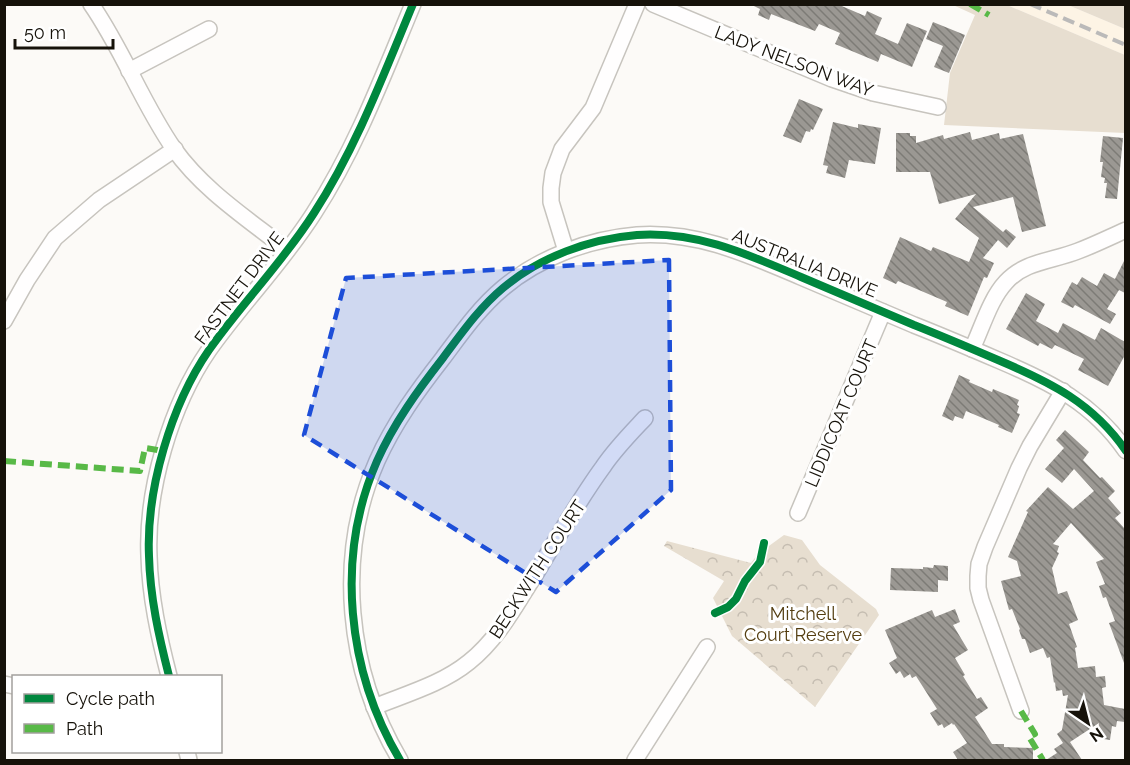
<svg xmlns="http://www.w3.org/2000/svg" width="1130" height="765" viewBox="0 0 1130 765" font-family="Raleway,sans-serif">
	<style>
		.built { fill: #fdf4e5 }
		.green { fill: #e7ded0 }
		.park { fill: url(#park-crowns) }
		.building { fill: url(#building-back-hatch) }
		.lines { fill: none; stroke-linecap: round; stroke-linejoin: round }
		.minor-casing { stroke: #c7c4be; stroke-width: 18 }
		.minor { stroke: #fffefe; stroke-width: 15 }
		.rail { stroke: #bbbab9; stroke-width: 4; stroke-dasharray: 12 6; stroke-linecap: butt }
		.quiet { stroke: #58b947; stroke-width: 6; stroke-dasharray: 12 6; stroke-linecap: butt }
		.cycleway-casing { stroke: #fff; stroke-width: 11 }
		.cycleway { stroke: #00873e; stroke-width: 8 }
		.marked { fill: #1d4ed8; fill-opacity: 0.2; stroke: #1d4ed8; stroke-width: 4.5; stroke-dasharray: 12 8; stroke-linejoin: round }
		.labels { text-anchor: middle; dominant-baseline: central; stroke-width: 6; stroke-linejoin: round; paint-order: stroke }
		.street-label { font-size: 18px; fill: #16120a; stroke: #fff }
		.park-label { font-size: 18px; fill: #543e11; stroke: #fff }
	</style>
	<defs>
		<pattern id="park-crowns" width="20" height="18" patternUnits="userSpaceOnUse" patternTransform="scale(1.5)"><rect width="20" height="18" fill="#e7ded0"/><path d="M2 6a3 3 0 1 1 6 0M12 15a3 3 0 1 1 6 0" fill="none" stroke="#c5bdb1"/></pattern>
		<pattern id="building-back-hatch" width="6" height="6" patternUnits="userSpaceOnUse" patternTransform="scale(1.5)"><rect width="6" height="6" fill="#9b9893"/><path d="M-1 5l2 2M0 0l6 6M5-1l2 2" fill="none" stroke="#7d7b76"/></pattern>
	</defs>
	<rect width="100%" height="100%" fill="#fcfaf7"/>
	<polygon class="built" points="1007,5 1068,5 1125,29 1125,55"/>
	<g class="green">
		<polygon points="953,5 1007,5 1125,55 1125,133 944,125 950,73 975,15"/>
		<polygon points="1068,5 1125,5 1125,29"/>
	</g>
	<polygon class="park" points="784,535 802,540 820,565 876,609 879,615 815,707 732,636 713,598 724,581 664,546 667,541 751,563 758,554"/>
	<g class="building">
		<polygon points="750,4 837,4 865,16 867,11 882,18 875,34 898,44 907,23 927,31 912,67 881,54 878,62 835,44 840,33 819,24 815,31 771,14 769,20 758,15 760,9"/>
		<polygon points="933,22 965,35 949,73 934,67 943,46 926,39"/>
		<polygon points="799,99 823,109 813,130 811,129 810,132 806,131 801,143 783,136"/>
		<polygon points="833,122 858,128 858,124 881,128 875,164 849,160 845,178 826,173 828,166 823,165"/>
		<polygon points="970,132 972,140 999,133 1000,139 1023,134 1046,226 1022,232 1013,197 973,207 1003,232 1006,229 1016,237 1007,248 998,240 983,258 994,263 987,278 984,277 968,316 945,306 947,302 898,281 896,284 883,278 900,237 931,251 933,247 969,262 979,238 955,219 976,194 939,204 930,172 896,172 896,133 910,133 910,136 916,136 916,143 943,135 944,139"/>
		<polygon points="1103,136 1123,138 1117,199 1105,198 1107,183 1104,183 1105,178 1101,177 1103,162 1100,162"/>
		<polygon points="1125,259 1125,293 1119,290 1107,309 1116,314 1110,324 1075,305 1073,308 1061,302 1072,282 1077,285 1082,277 1097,286 1104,273 1115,279"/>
		<polygon points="1026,293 1045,304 1036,321 1058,333 1063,323 1095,340 1101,328 1125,342 1125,355 1108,386 1078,370 1084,359 1055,345 1052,349 1040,343 1038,346 1006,329"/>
		<polygon points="959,375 970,380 969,382 992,392 993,389 1019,400 1017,405 1019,406 1017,413 1020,414 1012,433 998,427 999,425 966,411 963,419 955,416 953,421 942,416"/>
		<polygon points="1065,430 1089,452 1083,460 1100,478 1102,477 1115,491 1108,498 1121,513 1115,518 1125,529 1125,663 1124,663 1109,623 1115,621 1106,597 1103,598 1099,586 1105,584 1096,562 1104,559 1071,523 1053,544 1059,546 1057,552 1059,553 1052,568 1058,594 1067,591 1078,620 1069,624 1077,647 1075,648 1078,668 1095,666 1096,677 1105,676 1106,687 1102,688 1104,705 1125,709 1125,722 1117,721 1116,727 1112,726 1110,740 1097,738 1099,723 1070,742 1082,760 1046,760 1057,753 1054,749 1063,743 1057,734 1062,730 1068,695 1063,696 1062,690 1056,691 1055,682 1054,683 1050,657 1047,658 1043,648 1030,653 1025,639 1022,639 1019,630 1020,629 1012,609 1009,610 1001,581 1021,576 1017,561 1008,557 1028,512 1026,511 1048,487 1073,509 1094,491 1074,469 1062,483 1045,469 1064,448 1056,440"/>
		<polygon points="934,565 948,566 948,581 938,580 938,592 890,590 891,568 923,569 923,567 933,568"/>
		<polygon points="955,609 960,622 953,625 968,650 955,658 965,675 963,676 977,699 981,697 988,708 975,717 992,744 1004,744 1004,747 1033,748 1033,760 958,760 953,752 967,743 954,724 953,725 952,723 944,728 942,724 938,726 930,713 937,709 916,676 912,678 910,674 904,678 900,671 896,674 889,663 897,658 885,630 932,610 935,617"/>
	</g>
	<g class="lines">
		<g class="minor-casing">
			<g id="minor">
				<path d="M91 4C123 50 142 103 174 149 203 190 248 219 287 250"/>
				<polyline points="653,4 832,79 873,93 938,107"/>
				<polyline points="129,71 209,29"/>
				<polyline points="566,251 551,202 551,188 553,173 562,149 593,108 637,4"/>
				<polyline points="4,321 27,280 55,238 99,200 175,149"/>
				<path d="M972 349C982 328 990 299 1006 282 1025 261 1053 261 1078 251 1094 245 1110 237 1126 230"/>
				<polyline points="798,513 883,312"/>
				<path d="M169 676C159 637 150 597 149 556 146 490 171 405 209 350 242 303 283 262 314 213 356 148 383 76 413 4"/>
				<polyline points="4,684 14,686"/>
				<path d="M374 707C406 694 442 684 469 662 498 639 515 606 535 575 557 539 578 501 603 467 615 449 630 434 645 418"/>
				<polyline points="1021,711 981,600 978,588 978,576 979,564 985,547 1019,468 1030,446 1063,391"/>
				<polyline points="187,752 189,760"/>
				<path d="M400 760C347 671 335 557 377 461 394 423 418 390 443 358 461 334 479 308 503 288 540 257 589 239 637 235 697 231 747 254 801 277 839 293 876 309 914 325 942 336 970 348 998 360 1050 382 1093 403 1126 451"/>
				<polyline points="635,760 707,647"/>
			</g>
		</g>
		<use href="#minor" class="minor"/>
		<polyline class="rail" points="1030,4 1126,45"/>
		<g class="quiet">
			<polyline points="970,4 989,15"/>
			<polyline points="4,461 140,471 145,448 164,451"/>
			<polyline points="1021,711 1035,734 1029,737 1043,760"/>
		</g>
		<g class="cycleway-casing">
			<g id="cycleway">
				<polyline points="715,613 728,607 736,599 745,581 760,562 764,543"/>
				<path d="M169 676C159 637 150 597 149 556 146 490 171 405 209 350 242 303 283 262 314 213 356 148 383 76 413 4"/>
				<path d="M400 760C347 671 335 557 377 461 394 423 418 390 443 358 461 334 479 308 503 288 540 257 589 239 637 235 697 231 747 254 801 277 839 293 876 309 914 325 942 336 970 348 998 360 1050 382 1093 403 1126 451"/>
			</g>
		</g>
		<use href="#cycleway" class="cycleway"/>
	</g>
	<path class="marked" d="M669 260 671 490 556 592 304 435 346 278Z"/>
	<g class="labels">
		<g class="street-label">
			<text transform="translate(794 61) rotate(21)">LADY NELSON WAY</text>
			<text transform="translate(805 263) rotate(22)">AUSTRALIA DRIVE</text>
			<text transform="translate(239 288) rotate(-53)">FASTNET DRIVE</text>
			<text transform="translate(841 413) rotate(-67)">LIDDICOAT COURT</text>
			<text transform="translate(537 569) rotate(-57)">BECKWITH COURT</text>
		</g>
		<g class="park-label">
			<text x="803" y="613">Mitchell<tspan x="803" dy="21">Court Reserve</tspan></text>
		</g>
	</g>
	<rect width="1130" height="765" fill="none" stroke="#16120a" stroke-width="12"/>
	<rect x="12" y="675" width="210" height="78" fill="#ffffff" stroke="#a2a09d" stroke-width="1.5"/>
	<rect x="24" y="694" width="30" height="9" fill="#00873e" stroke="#a2a09d" stroke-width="1.5"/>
	<text x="66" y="705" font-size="18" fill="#16120a">Cycle path</text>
	<rect x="24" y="724" width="30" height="9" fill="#58b947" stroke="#a2a09d" stroke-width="1.5"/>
	<text x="66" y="735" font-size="18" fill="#16120a">Path</text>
	<g transform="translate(1088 723) rotate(145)" stroke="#ffffff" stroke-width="4.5" paint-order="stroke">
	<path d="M0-4.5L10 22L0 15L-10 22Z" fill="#16120a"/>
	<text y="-9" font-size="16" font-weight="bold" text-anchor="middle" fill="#16120a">N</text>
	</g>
	<path d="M15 39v9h98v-9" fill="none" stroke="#16120a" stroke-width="3"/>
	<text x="24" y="39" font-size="18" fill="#16120a" stroke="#ffffff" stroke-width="4.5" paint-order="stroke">50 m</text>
</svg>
